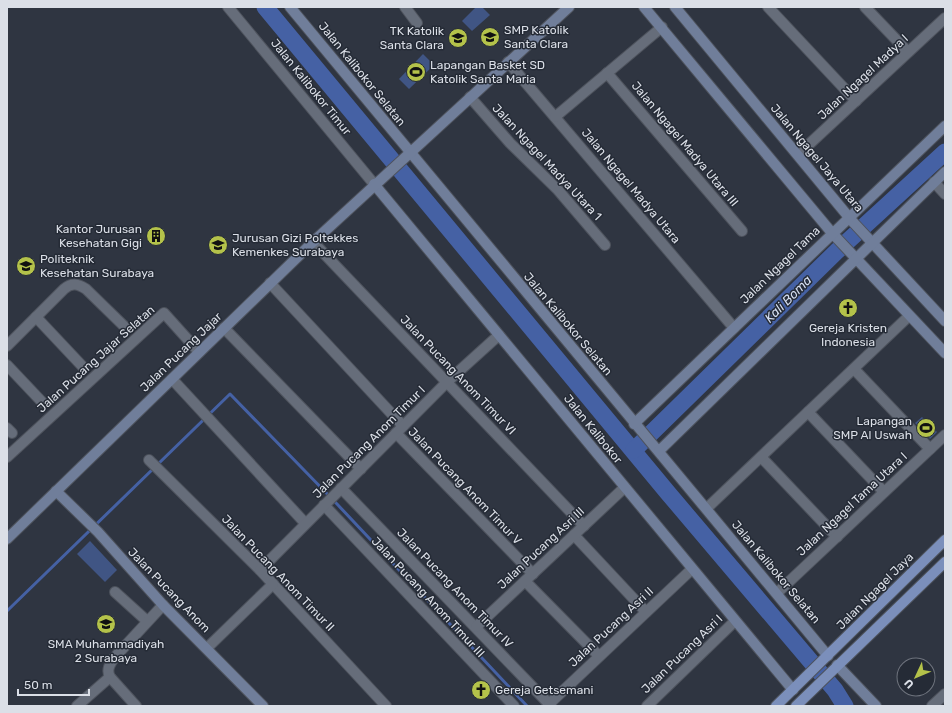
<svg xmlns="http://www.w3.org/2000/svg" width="952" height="713" viewBox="0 0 952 713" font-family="Rubik,sans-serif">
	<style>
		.green { fill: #405584 }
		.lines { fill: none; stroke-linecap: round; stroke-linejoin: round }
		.stream { stroke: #4561a4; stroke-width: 3 }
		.river { stroke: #4561a4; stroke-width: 17 }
		.street-casing { stroke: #4e535d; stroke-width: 12 }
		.secondary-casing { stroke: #4e535d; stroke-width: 12 }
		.primary-casing { stroke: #4e535d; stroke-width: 12 }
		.street { stroke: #666d7a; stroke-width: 10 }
		.secondary { stroke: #707e9a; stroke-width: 10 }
		.primary { stroke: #7b8fbb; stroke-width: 10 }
		.labels { text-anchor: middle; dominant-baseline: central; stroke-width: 3; stroke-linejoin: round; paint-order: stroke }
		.poi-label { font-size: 12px; fill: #dbdfe7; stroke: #252b36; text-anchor: start }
		.street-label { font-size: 12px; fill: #dbdfe7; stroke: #252b36 }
		.water-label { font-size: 13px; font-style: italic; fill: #d5def1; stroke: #252b36 }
	</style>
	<rect width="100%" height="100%" fill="#2f3541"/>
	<g class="green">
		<polygon points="476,7 482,7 490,15 472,31 462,21"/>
		<polygon points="423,54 434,65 409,89 399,79"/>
		<polygon points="922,417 937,432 930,439 915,423"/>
		<polygon points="90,541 117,570 105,582 77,554"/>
	</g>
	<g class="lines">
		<polyline class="stream" points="7,611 230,394 337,504 527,706"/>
		<g class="river">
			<polyline points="265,7 668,493 835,690 845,706"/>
			<polyline points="634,450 837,251 945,152"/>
		</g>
		<g class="street-casing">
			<g id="street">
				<polyline points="228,7 374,184"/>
				<polyline points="405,7 417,23"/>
				<polyline points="768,7 856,101"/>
				<polyline points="865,7 908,52"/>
				<polyline points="508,62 734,328"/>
				<polyline points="607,73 742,231"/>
				<polyline points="470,97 510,143 558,190 605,245"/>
				<polyline points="555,117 662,27"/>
				<polyline points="801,157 805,148 945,18"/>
				<polyline points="934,182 945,194"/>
				<polyline points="313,242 584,526"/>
				<polyline points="270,283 403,426"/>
				<polyline points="36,317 84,368"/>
				<polyline points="224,328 361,469"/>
				<path d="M7 346 64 289C72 282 78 284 86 289L126 328"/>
				<polyline points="7,365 42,402"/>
				<polyline points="854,369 930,449"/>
				<polyline points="172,379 305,523"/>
				<polyline points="808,412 884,492"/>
				<polyline points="7,428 12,433"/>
				<polyline points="396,433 533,574"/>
				<polyline points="7,457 164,313 199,352"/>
				<polyline points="761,457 837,537"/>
				<polyline points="149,460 260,570 386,706"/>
				<polyline points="341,488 551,706"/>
				<polyline points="324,505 514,706"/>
				<polyline points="707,508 909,316"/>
				<polyline points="574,535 646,612"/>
				<polyline points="260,570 447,382 499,335"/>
				<polyline points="525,581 599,656"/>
				<polyline points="115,592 147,621"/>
				<polyline points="777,593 945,435"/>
				<polyline points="476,627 624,488"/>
				<polyline points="207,648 273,584"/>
				<polyline points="549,704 692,569"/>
				<polyline points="77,706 110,677"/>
				<path d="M136 706 110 677C106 670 110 664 114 658L163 605"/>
				<polyline points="647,706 735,621"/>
				<polyline points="932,706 945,694"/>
			</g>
		</g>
		<g class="secondary-casing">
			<g id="secondary">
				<polyline points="290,7 828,656"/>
				<polyline points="644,7 832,233 945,353"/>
				<polyline points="675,7 852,221 945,321"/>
				<polyline points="374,184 793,690"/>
				<polyline points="634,424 945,126"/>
				<polyline points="659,451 945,172"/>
				<polyline points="56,491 98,532 163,605 263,706"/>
				<polyline points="7,539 313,242 569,7"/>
				<polyline points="837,665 876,706"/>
			</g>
		</g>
		<g class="primary-casing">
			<g id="primary">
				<polyline points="776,706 945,540"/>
				<polyline points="796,706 945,562"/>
			</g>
		</g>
		<use href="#street" class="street"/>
		<use href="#secondary" class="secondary"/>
		<use href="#primary" class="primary"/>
	</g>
	<defs>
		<g id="school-disc" transform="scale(1)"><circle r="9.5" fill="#b4c24a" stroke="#252b36"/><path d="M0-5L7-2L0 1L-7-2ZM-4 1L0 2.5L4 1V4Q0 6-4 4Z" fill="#111"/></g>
		<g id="stadium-disc" transform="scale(1)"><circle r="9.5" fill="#b4c24a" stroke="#252b36"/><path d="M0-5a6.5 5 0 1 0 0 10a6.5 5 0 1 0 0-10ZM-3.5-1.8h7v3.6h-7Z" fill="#111"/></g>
		<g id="building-disc" transform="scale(1)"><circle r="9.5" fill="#b4c24a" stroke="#252b36"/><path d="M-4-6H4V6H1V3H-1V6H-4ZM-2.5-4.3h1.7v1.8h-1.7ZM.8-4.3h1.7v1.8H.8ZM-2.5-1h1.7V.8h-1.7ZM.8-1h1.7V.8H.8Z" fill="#111"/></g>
		<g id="university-disc" transform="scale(1)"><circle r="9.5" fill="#b4c24a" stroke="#252b36"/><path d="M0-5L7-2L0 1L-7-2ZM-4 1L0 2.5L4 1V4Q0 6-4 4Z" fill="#111"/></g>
		<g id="church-disc" transform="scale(1)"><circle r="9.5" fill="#b4c24a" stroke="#252b36"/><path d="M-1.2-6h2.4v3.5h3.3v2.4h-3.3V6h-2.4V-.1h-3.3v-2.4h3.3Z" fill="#111"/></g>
	</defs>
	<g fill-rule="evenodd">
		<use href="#school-disc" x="490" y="37"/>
		<use href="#school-disc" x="458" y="38"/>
		<use href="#stadium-disc" x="416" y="72"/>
		<use href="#building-disc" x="156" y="236"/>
		<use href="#university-disc" x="218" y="245"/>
		<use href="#university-disc" x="26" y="266"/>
		<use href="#church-disc" x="848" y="308"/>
		<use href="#stadium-disc" x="926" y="428"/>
		<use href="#school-disc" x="106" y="624"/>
		<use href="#church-disc" x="481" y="690"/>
	</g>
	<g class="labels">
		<g class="poi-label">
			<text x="504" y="30">SMP Katolik<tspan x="504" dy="14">Santa Clara</tspan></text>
			<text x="444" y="31" text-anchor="end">TK Katolik<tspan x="444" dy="14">Santa Clara</tspan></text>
			<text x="430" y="65">Lapangan Basket SD<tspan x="430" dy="14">Katolik Santa Maria</tspan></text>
			<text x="142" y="229" text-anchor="end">Kantor Jurusan<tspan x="142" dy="14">Kesehatan Gigi</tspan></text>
			<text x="232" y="238">Jurusan Gizi Poltekkes<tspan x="232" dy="14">Kemenkes Surabaya</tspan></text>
			<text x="40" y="259">Politeknik<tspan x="40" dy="14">Kesehatan Surabaya</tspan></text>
			<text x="848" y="328" text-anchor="middle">Gereja Kristen<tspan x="848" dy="14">Indonesia</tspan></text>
			<text x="912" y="421" text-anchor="end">Lapangan<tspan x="912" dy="14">SMP Al Uswah</tspan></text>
			<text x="106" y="644" text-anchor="middle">SMA Muhammadiyah<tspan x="106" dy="14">2 Surabaya</tspan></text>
			<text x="495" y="690">Gereja Getsemani</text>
		</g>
		<g class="street-label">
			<text transform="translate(362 74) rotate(51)">Jalan Kalibokor Selatan</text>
			<text transform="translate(863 77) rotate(-43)">Jalan Ngagel Madya I</text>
			<text transform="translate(311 87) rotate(51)">Jalan Kalibokor Timur</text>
			<text transform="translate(685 144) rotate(50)">Jalan Ngagel Madya Utara III</text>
			<text transform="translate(817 158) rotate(50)">Jalan Ngagel Jaya Utara</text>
			<text transform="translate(547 162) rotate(47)">Jalan Ngagel Madya Utara 1</text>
			<text transform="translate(631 186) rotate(50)">Jalan Ngagel Madya Utara</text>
			<text transform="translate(780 265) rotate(-44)">Jalan Ngagel Tama</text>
			<text transform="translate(568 324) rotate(50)">Jalan Kalibokor Selatan</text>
			<text transform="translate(181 352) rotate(-44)">Jalan Pucang Jajar</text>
			<text transform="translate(96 359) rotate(-42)">Jalan Pucang Jajar Selatan</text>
			<text transform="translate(458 375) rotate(46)">Jalan Pucang Anom Timur VI</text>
			<text transform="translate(593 429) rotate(51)">Jalan Kalibokor</text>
			<text transform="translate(369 442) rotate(-45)">Jalan Pucang Anom Timur I</text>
			<text transform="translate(465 486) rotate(46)">Jalan Pucang Anom Timur V</text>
			<text transform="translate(852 504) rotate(-43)">Jalan Ngagel Tama Utara I</text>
			<text transform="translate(541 548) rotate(-43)">Jalan Pucang Asri III</text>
			<text transform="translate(776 572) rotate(50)">Jalan Kalibokor Selatan</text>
			<text transform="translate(278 573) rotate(46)">Jalan Pucang Anom Timur II</text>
			<text transform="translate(455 588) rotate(46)">Jalan Pucang Anom Timur IV</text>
			<text transform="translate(169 590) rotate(46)">Jalan Pucang Anom</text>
			<text transform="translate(875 591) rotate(-45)">Jalan Ngagel Jaya</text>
			<text transform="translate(428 597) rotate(47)">Jalan Pucang Anom Timur III</text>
			<text transform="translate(611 627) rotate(-43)">Jalan Pucang Asri II</text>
			<text transform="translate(682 654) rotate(-44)">Jalan Pucang Asri I</text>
		</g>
		<g class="water-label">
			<text transform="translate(788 299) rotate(-45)">Kali Boma</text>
		</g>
	</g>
	<rect width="952" height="713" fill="none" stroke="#dbdfe7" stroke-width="16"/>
	<g transform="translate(916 677) rotate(226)"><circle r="19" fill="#252b36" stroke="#6e737d"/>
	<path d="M0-3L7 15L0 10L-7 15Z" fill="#b4c24a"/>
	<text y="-6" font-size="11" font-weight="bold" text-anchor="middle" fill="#dbdfe7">U</text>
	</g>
	<path d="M18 689v6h71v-6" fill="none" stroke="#dbdfe7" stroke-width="2"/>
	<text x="24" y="689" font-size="12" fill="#dbdfe7" stroke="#252b36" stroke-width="3" paint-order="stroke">50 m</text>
</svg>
